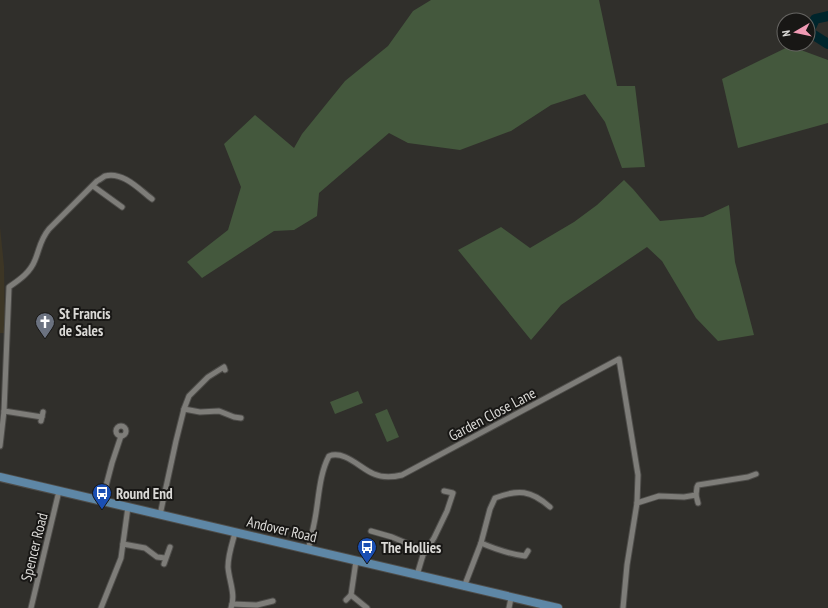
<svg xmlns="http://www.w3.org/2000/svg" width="828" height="608" viewBox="0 0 828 608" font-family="'PT Sans Narrow',sans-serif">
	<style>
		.education { fill: #3d3625 }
		.green { fill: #44583d }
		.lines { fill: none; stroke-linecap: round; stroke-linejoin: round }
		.river { stroke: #00252c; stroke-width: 10 }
		.minor-casing { stroke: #4e4d4a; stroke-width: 7 }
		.primary-casing { stroke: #4e4d4a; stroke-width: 10 }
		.minor { stroke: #7e7d79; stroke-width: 5 }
		.primary { stroke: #5e87a6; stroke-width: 8 }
		.labels { text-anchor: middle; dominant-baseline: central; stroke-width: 4; stroke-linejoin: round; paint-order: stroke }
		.poi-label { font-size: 15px; font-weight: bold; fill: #dad9d6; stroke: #181715; text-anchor: start }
		.street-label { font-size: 15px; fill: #dad9d6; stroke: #181715 }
	</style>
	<rect width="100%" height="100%" fill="#302f2b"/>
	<polygon class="education" points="0,227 4,266 5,333 0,333"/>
	<g class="green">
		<polygon points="431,0 599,0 617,86 635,86 645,167 622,168 605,122 585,94 551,105 511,131 460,150 408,143 389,133 319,193 317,216 294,230 274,231 202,278 187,262 228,230 241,187 224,144 255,115 294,148 302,134 345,81 388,46 413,11"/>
		<polygon points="790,46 828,60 828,123 738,148 722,79"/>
		<polygon points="624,180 633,189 660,221 703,217 729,205 735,262 754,335 718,341 696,318 662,261 647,247 561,305 531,340 458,250 501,227 530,248 574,222 597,205"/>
		<polygon points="358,391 363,403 335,414 330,402"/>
		<polygon points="387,409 399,437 387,442 375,414"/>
	</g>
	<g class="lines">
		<polyline class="river" points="828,16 815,19 809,32 828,44"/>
		<g class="minor-casing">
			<g id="minor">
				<polyline points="93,186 122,207"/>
				<polyline points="184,409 200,412 219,411 234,417 241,418"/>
				<polyline points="4,411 42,417"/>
				<polyline points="41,421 43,412"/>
				<circle cx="121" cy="431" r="5"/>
				<path d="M0 446 4 411 9 287C19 280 30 273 35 260 40 248 40 240 49 229L97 181C100 180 103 177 105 176 123 171 140 190 152 199"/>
				<polyline points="696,495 698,503"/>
				<polyline points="102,501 112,463 121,436"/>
				<polyline points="637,503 659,496 684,497 696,495 697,487 698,485 748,477 756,474"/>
				<polyline points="160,515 176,441 184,409 189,396 208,377 224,367 225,370"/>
				<polyline points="371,531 392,537 425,551"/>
				<path d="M481 543C495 549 510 554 525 556L528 551"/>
				<polyline points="123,544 145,548 157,557 165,558"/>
				<path d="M308 550C311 538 314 526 316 513 319 494 320 473 329 456 345 450 361 469 374 474 383 478 394 477 402 475L619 359 638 475 637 503 627 565 623 608"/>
				<polyline points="356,561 351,595 367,608"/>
				<polyline points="164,564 170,547"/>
				<polyline points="417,575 423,555 434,538 447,511 453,493 444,491"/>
				<path d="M464 587 481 543 490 509 495 498C518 489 531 490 550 507"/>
				<polyline points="346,600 351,595"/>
				<polyline points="232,604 257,605 273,601"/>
				<polyline points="31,608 59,491"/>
				<polyline points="101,608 121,558 128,507"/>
				<path d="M231 608C236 594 229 581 228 567 228 555 232 544 235 533"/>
				<polyline points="509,608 511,598"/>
			</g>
		</g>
		<g class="primary-casing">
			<polyline id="primary" points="0,477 558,608"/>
		</g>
		<use href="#minor" class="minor"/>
		<use href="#primary" class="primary"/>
	</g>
	<defs>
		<g id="church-pin" transform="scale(1)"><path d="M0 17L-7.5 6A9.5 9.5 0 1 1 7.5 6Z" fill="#6b7280" stroke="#181715"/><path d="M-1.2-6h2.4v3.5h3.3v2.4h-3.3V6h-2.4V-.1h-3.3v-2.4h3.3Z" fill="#fff"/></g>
		<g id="bus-pin" transform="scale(1)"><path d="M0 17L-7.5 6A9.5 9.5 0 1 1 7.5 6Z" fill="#1a4fb4" stroke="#181715"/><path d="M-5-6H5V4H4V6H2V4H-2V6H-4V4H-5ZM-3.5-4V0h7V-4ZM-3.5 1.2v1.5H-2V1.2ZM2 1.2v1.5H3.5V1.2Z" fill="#fff"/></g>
	</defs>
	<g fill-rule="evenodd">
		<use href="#church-pin" x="45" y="322"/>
		<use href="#bus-pin" x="102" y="493"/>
		<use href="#bus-pin" x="367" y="547"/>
	</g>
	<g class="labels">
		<g class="poi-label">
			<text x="59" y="313">St Francis<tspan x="59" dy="17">de Sales</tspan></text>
			<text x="116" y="493">Round End</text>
			<text x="381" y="547">The Hollies</text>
		</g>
		<g class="street-label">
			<text transform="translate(492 414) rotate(-28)">Garden Close Lane</text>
			<text transform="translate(282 529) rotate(13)">Andover Road</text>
			<text transform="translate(34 547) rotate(-76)">Spencer Road</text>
		</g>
	</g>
	<g transform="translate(796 32) rotate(261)"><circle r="19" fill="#181715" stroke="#666562"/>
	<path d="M0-3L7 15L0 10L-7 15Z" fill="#f09ab4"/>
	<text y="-6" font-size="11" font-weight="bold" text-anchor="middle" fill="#dad9d6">N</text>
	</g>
</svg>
